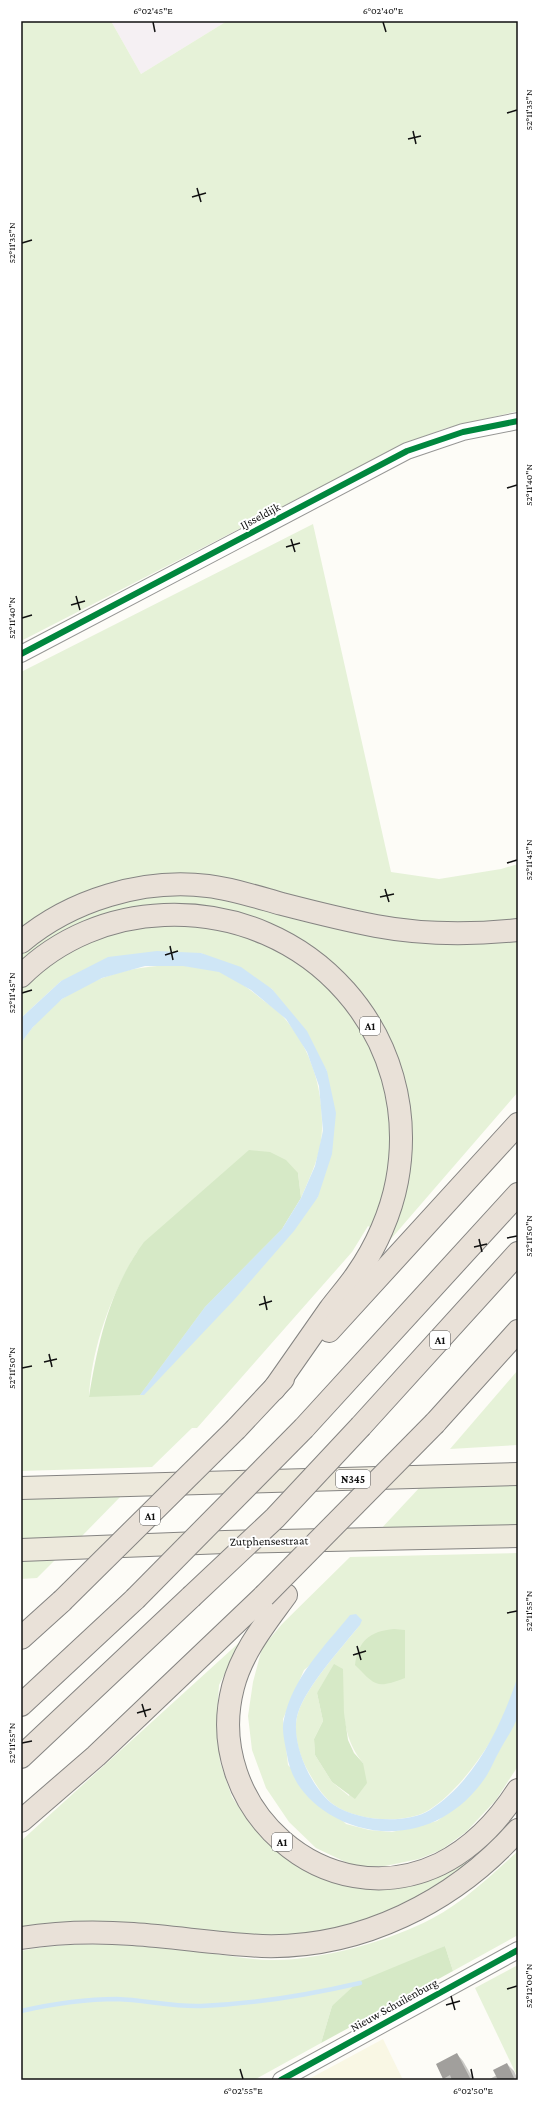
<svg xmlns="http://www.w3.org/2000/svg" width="539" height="2101" viewBox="0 0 539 2101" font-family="'Crimson Pro',serif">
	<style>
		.industrial { fill: #f5f0f3 }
		.farmland { fill: #f9f7e4 }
		.green { fill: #e6f2d8; fill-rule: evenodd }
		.forest { fill: #d6e9c6 }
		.water { fill: #cfe6f6 }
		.shadow { fill: #0003 }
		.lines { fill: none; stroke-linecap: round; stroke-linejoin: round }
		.stream { stroke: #cfe6f6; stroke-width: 4.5 }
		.building { fill: #a19f9c }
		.minor-casing { stroke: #979795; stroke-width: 18 }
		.primary-casing { stroke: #858482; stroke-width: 24 }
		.motorway-casing { stroke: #858482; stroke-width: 24 }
		.minor { stroke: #fffffe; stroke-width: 16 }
		.primary { stroke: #ede9dc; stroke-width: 22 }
		.motorway { stroke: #e9e1d8; stroke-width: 22 }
		.motorway-bridge-casing { stroke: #858482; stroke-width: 24; stroke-linecap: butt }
		.motorway-bridge { stroke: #e9e1d8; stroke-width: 22 }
		.cycleway-casing { stroke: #fff; stroke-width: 8 }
		.cycleway { stroke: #00873e; stroke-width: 6 }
		.ticks { fill: none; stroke: #111; stroke-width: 1.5 }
		.labels { text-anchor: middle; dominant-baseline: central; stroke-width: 4; stroke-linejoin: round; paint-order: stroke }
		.shield { fill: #fff; stroke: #585858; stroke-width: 1 }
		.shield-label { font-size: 11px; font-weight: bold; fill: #111 }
		.street-label { font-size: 12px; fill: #111; stroke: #fff }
		.neatline { fill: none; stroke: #111; stroke-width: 1.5 }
		.ticks-label { font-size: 10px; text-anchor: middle; fill: #111 }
	</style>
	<rect width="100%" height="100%" fill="#fdfcf7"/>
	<polygon class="industrial" points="111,21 227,21 141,74"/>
	<polygon class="farmland" points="383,2039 403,2080 307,2080"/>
	<g class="green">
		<polygon points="21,21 111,21 141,74 227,21 518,21 518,411 446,428 404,444 21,641"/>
		<path d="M313 524 391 872 439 879 501 869 518 864V1092L390 1240 368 1226 352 1252 197 1428H192L152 1467 21 1471V1043C32 1027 46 1010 62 999 107 968 165 958 218 971 230 974 249 989 259 997 268 1004 279 1011 286 1020 312 1051 323 1090 322 1129 322 1153 310 1177 301 1198L298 1173 137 1252C111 1295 92 1346 89 1397L318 1197 327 1071 272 989 201 953 61 981 21 1018V672Z"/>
		<polygon points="518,1370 518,1445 450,1449"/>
		<polygon points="518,1483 518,1527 379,1531 421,1486"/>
		<polygon points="124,1493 80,1538 21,1540 21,1497"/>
		<path d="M518 1553C518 1582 518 1611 518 1640 518 1652 520 1665 518 1676 510 1720 467 1786 429 1810 405 1825 356 1821 334 1805 322 1796 315 1783 308 1771 299 1755 292 1732 298 1713 306 1687 342 1647 360 1625L304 1670 283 1719 288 1765 346 1824 369 1830 392 1832 437 1821 465 1800 486 1775 518 1715V1766L496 1800 466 1832 441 1850 419 1859 385 1866 356 1867 316 1848 289 1822 266 1788 252 1750 248 1716 253 1682 262 1648 282 1624 350 1557ZM343 1669C342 1702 341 1737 363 1763L349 1796 332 1782 315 1755 314 1739 323 1721 317 1693Z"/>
		<polygon points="58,1557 37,1578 21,1579 21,1558"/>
		<polygon points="242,1640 219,1685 217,1714 220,1762 232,1797 249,1822 270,1844 287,1856 326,1877 463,1859 472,1868 367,1923 275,1939 21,1933 21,1841"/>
		<path d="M518 1851V1935L453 1971 445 1946 332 2006 321 2043 254 2080H21V1951C79 1939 149 1946 207 1953 228 1955 250 1960 270 1960 319 1961 390 1941 433 1918 465 1901 491 1875 518 1851Z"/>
		<polygon points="518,1965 518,2078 475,1988"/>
	</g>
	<g class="forest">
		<path d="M249 1150 270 1152 286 1160 298 1173 301 1198 282 1229 205 1307 140 1395 89 1397C98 1342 110 1288 144 1242Z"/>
		<path d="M394 1629 405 1630V1678C376 1689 376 1686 355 1665 358 1641 370 1631 394 1629Z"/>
		<polygon points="334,1664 343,1669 344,1713 348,1740 354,1753 363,1763 367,1783 355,1799 332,1782 315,1755 314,1739 323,1721 317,1693"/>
		<polygon points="445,1946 453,1971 321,2043 332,2006 358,1982"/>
	</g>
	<g class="water">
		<polygon points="157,951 201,953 241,967 272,989 307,1031 327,1071 336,1113 332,1154 318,1197 294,1231 234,1300 144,1395 140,1395 205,1307 282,1229 301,1198 315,1166 323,1131 319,1086 307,1052 286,1019 251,990 219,972 183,966 145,966 102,978 62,999 33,1027 21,1043 21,1018 61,981 108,957"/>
		<path d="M356 1614 362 1620 360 1625C342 1647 306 1687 298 1713 289 1740 311 1789 334 1805 357 1821 406 1825 430 1810 476 1780 501 1726 518 1676 518 1688 521 1704 518 1715 515 1727 505 1740 500 1750 495 1758 492 1767 487 1775 452 1830 385 1848 329 1814 307 1800 291 1781 287 1755 285 1743 281 1730 284 1719 293 1677 324 1647 350 1615Z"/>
	</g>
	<g class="shadow">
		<polygon points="457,2054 463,2061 474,2080 445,2080 437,2065"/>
		<polygon points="507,2064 514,2071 518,2080 488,2080 497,2075"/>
	</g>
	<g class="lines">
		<path class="stream" d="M21 2011C52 2004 85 1999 117 1999 145 2000 173 2007 201 2006 255 2004 308 1995 360 1983"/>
	</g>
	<g class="building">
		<polygon points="457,2053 471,2080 452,2080 450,2075 443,2079 436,2064"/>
		<polygon points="507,2063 515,2080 498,2080 493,2070"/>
	</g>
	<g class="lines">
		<g class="minor-casing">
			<g id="minor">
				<polyline points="21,654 407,451 463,432 518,421"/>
				<polyline points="281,2080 518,1950"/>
			</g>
		</g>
		<g class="primary-casing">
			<g id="primary">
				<polyline points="21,1488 518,1474"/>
				<polyline points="21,1550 225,1542 518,1536"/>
			</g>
		</g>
		<g class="motorway-casing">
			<g id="motorway">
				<path d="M21 942C71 900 143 878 208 886 233 889 257 897 282 904 313 912 345 920 376 926 424 935 470 935 518 930"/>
				<path d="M21 976C59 938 111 917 164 915 310 909 424 1035 397 1181 391 1213 376 1247 357 1274 349 1286 339 1297 330 1309 311 1336 292 1363 274 1389"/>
				<polyline points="329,1331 518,1124"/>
				<polyline points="435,1423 518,1331"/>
				<polyline points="361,1426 518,1253"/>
				<polyline points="304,1428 518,1194"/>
				<polyline points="236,1429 283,1379"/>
				<path d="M286 1595C265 1624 242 1652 233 1687 202 1806 325 1919 440 1864 474 1847 498 1821 518 1790"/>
				<polyline points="21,1638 62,1601"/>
				<polyline points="21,1705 135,1599"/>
				<polyline points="21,1757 191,1597"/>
				<polyline points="21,1821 96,1756 264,1596"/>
				<path d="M21 1938C58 1932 95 1931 133 1934 176 1937 219 1944 262 1946 360 1949 454 1902 518 1830"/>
			</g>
		</g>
		<use href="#minor" class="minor"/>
		<use href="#primary" class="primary"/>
		<use href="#motorway" class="motorway"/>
		<g class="motorway-bridge-casing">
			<g id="motorway-bridge">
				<polyline points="264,1596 435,1423"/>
				<polyline points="191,1597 275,1518 361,1426"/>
				<polyline points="135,1599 304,1428"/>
				<polyline points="62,1601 236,1429"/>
			</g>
		</g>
		<use href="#motorway-bridge" class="motorway-bridge"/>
		<g class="cycleway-casing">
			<g id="cycleway">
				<polyline points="21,654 407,451 463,432 518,421"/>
				<polyline points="281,2080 518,1950"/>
			</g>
		</g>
		<use href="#cycleway" class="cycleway"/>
	</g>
	<path class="ticks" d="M153 22 155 32M383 22 386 32M507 113 517 110M413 131 416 144M408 139 421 136M197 188 201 202M192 197 206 193M22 243 32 240M507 488 517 485M291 539 295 552M286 547 300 543M76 596 80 610M71 605 85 601M22 618 32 615M507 863 517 860M385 889 389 902M380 897 394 894M170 946 173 960M165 955 178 951M22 993 32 990M507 1238 517 1236M479 1239 482 1252M474 1247 487 1244M264 1296 267 1310M259 1305 272 1301M49 1354 52 1367M44 1362 57 1359M22 1368 32 1366M507 1613 517 1611M357 1646 361 1660M353 1655 366 1651M142 1704 146 1717M137 1713 151 1709M22 1743 32 1741M507 1989 517 1986M451 1996 455 2010M446 2005 460 2001M240 2069 243 2079M471 2069 473 2079"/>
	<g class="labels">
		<g class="shield">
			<rect x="360" y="1017" width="20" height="18" rx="3"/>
			<rect x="430" y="1331" width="20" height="18" rx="3"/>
			<rect x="336" y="1470" width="34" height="18" rx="3"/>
			<rect x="140" y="1507" width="20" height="18" rx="3"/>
			<rect x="272" y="1833" width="20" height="18" rx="3"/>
		</g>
		<g class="shield-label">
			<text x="370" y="1026">A1</text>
			<text x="440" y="1340">A1</text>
			<text x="353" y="1479">N345</text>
			<text x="150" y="1516">A1</text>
			<text x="282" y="1842">A1</text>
		</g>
		<g class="street-label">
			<text transform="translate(260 516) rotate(-28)">IJsseldijk</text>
			<text transform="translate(269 1541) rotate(-1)">Zutphensestraat</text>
			<text transform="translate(394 2005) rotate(-29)">Nieuw Schuilenburg</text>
		</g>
	</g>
	<rect width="539" height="2101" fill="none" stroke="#ffffff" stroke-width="44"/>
	<rect x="22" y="22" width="495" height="2057" class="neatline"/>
	<g class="ticks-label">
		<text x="153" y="14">6°02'45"E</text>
		<text x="383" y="14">6°02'40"E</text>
		<text transform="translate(528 110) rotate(-90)" y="4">52°11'35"N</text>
		<text transform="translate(11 243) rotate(-90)" y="4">52°11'35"N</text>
		<text transform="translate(528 485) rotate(-90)" y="4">52°11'40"N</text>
		<text transform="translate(11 618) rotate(-90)" y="4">52°11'40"N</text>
		<text transform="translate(528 860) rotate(-90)" y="4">52°11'45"N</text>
		<text transform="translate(11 993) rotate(-90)" y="4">52°11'45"N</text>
		<text transform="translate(528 1236) rotate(-90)" y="4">52°11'50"N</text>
		<text transform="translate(11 1368) rotate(-90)" y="4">52°11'50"N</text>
		<text transform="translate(528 1611) rotate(-90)" y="4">52°11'55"N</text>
		<text transform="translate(11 1743) rotate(-90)" y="4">52°11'55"N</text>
		<text transform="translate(528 1986) rotate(-90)" y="4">52°12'00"N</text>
		<text x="243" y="2094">6°02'55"E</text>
		<text x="473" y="2094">6°02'50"E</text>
	</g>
</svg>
